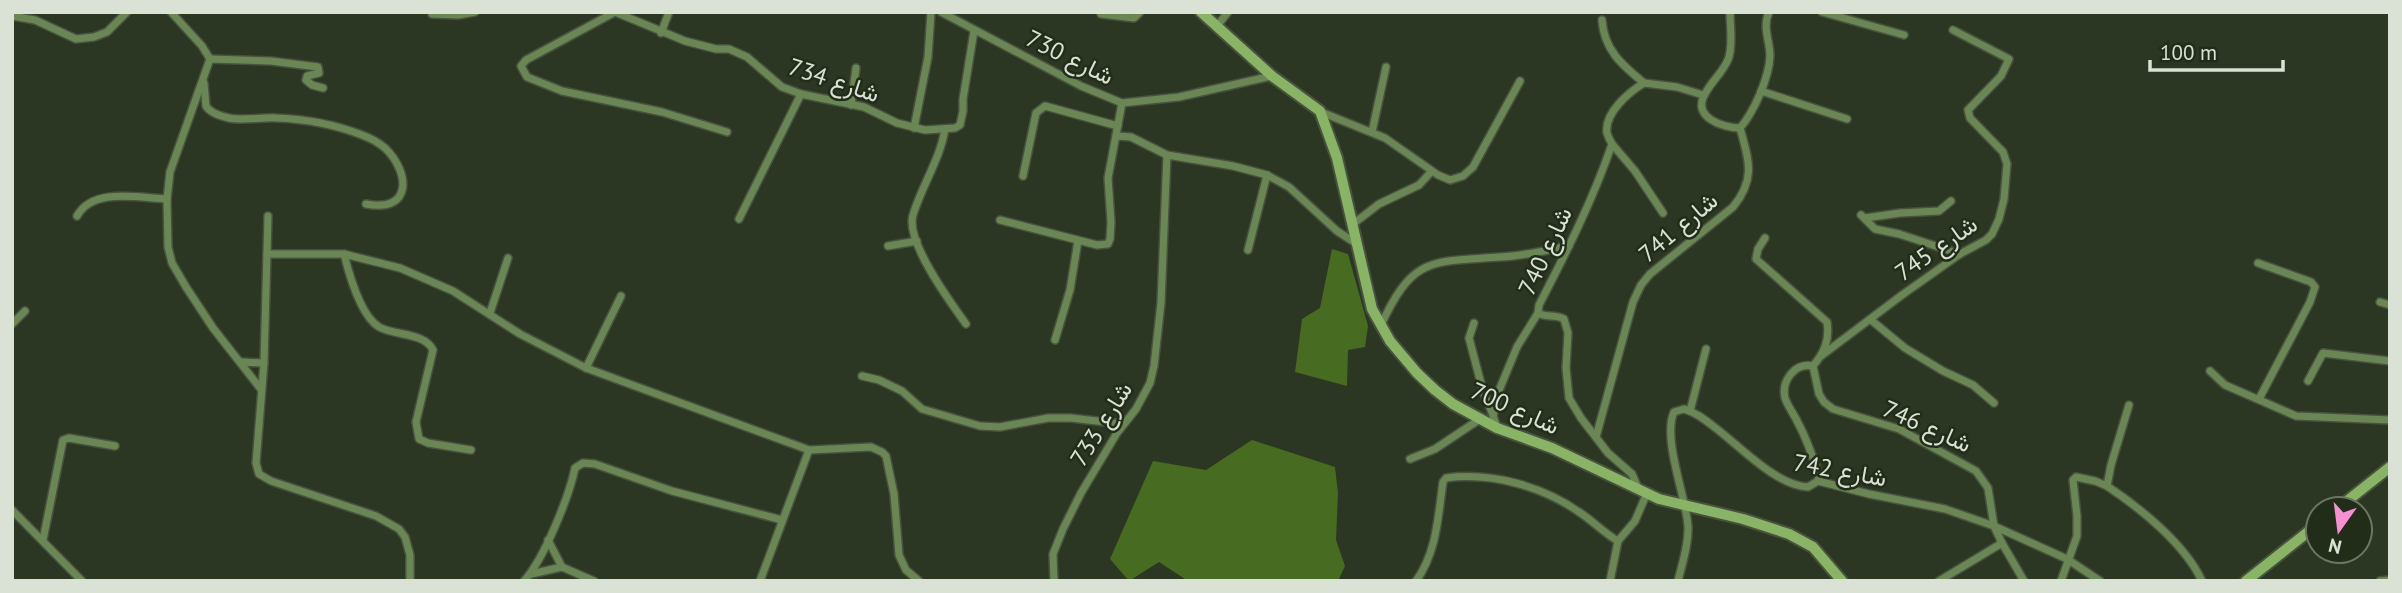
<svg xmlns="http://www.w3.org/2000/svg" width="2402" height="593" viewBox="0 0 2402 593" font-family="'PT Sans',Vazirmatn,sans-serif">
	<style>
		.forest { fill: #476b21 }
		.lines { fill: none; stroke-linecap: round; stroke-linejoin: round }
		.minor-casing { stroke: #48523f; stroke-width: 10 }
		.secondary-casing { stroke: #48523f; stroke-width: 14 }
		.minor { stroke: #6b8655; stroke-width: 7 }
		.secondary { stroke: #89b465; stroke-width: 10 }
		.labels { text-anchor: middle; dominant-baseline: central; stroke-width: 5; stroke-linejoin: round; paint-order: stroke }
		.street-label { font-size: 24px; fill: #dae2d5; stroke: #222d19 }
	</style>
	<rect width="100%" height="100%" fill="#2c3723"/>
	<g class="forest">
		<polygon points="1332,249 1348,254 1368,326 1365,347 1348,350 1347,386 1295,372 1302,319 1320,308"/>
		<polygon points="1252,440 1335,467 1338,493 1336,540 1345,566 1338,581 1188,581 1159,562 1129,581 1110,559 1153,461 1206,470"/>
	</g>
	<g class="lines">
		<g class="minor-casing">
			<g id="minor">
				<polyline points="171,12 202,46 210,59 170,172 167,199 168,247 172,263 186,287 213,328 260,388"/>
				<polyline points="615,12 685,41 716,49 729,49 747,57 782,87 801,94 864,107 897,123 925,130 955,128 960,125 963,111 963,99 974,31"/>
				<polyline points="615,12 526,60 521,66 527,77 562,91 662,112 727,132"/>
				<polyline points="941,12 1081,86 1122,103 1179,97 1272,76"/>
				<path d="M1730 12C1730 26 1733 43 1729 57 1724 72 1712 80 1705 94 1691 117 1723 128 1740 128"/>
				<polyline points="1822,12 1904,35"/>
				<polyline points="432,14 458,15 475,12"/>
				<polyline points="1101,14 1134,18 1140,12"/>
				<polyline points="12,16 35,20 76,39 94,37 107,32 127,12"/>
				<path d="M1602 20C1604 50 1622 65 1644 83 1629 92 1604 113 1607 133 1608 137 1610 140 1612 144 1593 200 1566 253 1539 305L1538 313C1545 318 1556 314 1564 319L1568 333 1566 368 1569 398 1581 418 1608 453 1632 474 1638 488"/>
				<polyline points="1217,26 1228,12"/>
				<polyline points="661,33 669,12"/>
				<polyline points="210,59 271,61 318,67 319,73 307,76 306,80 312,85 323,88"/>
				<path d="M204 83 206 106C210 113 220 116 229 118 244 121 261 117 277 118 305 119 336 125 362 135 370 138 378 142 385 148 410 172 413 213 366 204"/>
				<polyline points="1644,83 1677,87 1703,95"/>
				<polyline points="1761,91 1847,119"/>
				<polyline points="851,105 856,68"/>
				<polyline points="1321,112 1385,138 1438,175 1450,180 1463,176 1473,167 1520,81"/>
				<polyline points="914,128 928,57 931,12"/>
				<path d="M1740 128C1754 112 1769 78 1770 56 1770 41 1762 27 1769 12"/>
				<path d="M945 129C940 160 922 185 913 215 905 241 950 302 966 324"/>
				<polyline points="1372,132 1386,67"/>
				<polyline points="1117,136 1131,137 1167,155 1233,166 1267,175 1289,187 1337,231 1357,244"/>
				<polyline points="1612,144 1635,171 1663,213"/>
				<polyline points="1023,176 1036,113 1045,106 1118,126"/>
				<polyline points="1861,215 1875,229 1899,234 1960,254"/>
				<path d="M77 216C93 187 139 198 167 199"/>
				<polyline points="268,216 264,363 256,463 259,474 271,481 376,516 399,529 405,537 410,555 410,581"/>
				<polyline points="1865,218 1900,213 1939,211 1951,201"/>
				<polyline points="739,219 801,94"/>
				<polyline points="1000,220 1097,245 1108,244 1110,239 1111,222 1108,178 1122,103"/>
				<polyline points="1353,224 1379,204 1419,185 1431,172"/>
				<path d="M1765 238 1758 249 1756 259 1827 322C1830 340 1824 353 1813 366L1819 394 1824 402 1833 409 1899 429 1976 471 1988 488 1994 526 2002 543"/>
				<polyline points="888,246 917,241"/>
				<polyline points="1248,250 1267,175"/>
				<polyline points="267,254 344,254 400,268 453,291 520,334 586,368 809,450 871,447 882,452 886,456 894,494 899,555 906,570 919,581"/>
				<path d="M344 254C349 274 361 316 379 327 395 336 424 332 433 350L416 422 419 439 428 443 471 450"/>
				<polyline points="2258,263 2311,282 2315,287 2310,302 2259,399"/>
				<polyline points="2380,302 2390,305"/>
				<polyline points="490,313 508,258"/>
				<polyline points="1871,320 1905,348 1943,371 1973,385 1994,403"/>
				<polyline points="1474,323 1469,338 1483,391 1493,415"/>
				<polyline points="12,324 25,311"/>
				<path d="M1381 325C1413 256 1431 262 1500 257 1524 256 1547 250 1569 246"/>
				<polyline points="1055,340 1070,290 1078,241"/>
				<polyline points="1821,356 1902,295 1960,254 1986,240 1992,234 1999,219 2004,199 2007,164 2003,152 1970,118 1968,110 2001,76 2009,59 1953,30"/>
				<polyline points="241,362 264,363"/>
				<path d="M1813 366C1795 362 1781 381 1785 398 1788 407 1794 414 1798 423 1807 439 1813 458 1819 475L1818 481"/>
				<polyline points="586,368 621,296"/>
				<polyline points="2210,371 2225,385 2296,416 2390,420"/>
				<polyline points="862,376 879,380 902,391 922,409 980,426 1000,427 1048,418 1071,418 1123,424"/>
				<polyline points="2308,381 2323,353 2390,361"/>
				<path d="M2129 405 2111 465 2107 486C2140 508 2185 544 2202 581"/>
				<polyline points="1690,411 1706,349"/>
				<polyline points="1497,427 1493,416 1500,388 1517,347 1538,313"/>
				<path d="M1596 437 1633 302 1641 285 1650 274 1733 207C1756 179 1749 161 1740 128"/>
				<polyline points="1410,459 1435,449 1480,419"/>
				<polyline points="12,510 82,581"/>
				<polyline points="43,540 63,440 69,438 115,446"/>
				<polyline points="548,540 562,567"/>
				<polyline points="531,574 562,567 594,581"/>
				<path d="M524 581C544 559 569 497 575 468L583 463 595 464 672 491 782 520"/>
				<polyline points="760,581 809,450"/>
				<polyline points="1054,581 1053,554 1063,529 1081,493 1117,433 1136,409 1150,383 1154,366 1161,303 1167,155"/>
				<path d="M1416 581C1437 552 1438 516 1443 482L1446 478C1491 472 1542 486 1579 512 1593 521 1604 533 1618 541"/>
				<polyline points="1610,581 1618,541 1635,521 1647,493"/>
				<path d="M1678 581C1682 564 1689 544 1688 526 1686 497 1662 438 1674 412L1684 409C1695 412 1704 419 1713 426 1740 446 1775 485 1808 487L1818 481 1869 494 1945 509 1994 526 2067 559 2100 581"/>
				<polyline points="1939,581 2002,543 2024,581"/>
				<polyline points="2061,581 2077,536 2077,516 2073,480 2076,477 2095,481 2107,486"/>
				<polyline points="2380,581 2390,580"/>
			</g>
		</g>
		<g class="secondary-casing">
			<g id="secondary">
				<polyline points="1201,12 1272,76 1320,111 1337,158 1372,309 1390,341 1417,373 1435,390 1453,404 1497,428 1552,448 1659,499 1743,519 1789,534 1813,547 1842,581"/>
				<polyline points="2337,509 2390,467"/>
				<polyline points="2246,581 2318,524"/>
			</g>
		</g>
		<use href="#minor" class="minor"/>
		<use href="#secondary" class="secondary"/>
	</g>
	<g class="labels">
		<g class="street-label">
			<text transform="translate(1070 57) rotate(26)">شارع 730</text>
			<text transform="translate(834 80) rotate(18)">شارع 734</text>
			<text transform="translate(1678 227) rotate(-40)">شارع 741</text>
			<text transform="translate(1936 248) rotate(-35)">شارع 745</text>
			<text transform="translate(1545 251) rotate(-65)">شارع 740</text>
			<text transform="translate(1515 408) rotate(24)">شارع 700</text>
			<text transform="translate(1101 424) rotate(-58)">شارع 733</text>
			<text transform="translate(1927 426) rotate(24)">شارع 746</text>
			<text transform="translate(1840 470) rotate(10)">شارع 742</text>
		</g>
	</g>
	<rect width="2402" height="593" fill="none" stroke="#dae2d5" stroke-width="28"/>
	<g transform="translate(2339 530) rotate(194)"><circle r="33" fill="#222d19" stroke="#6c7564" stroke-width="2"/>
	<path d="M0-5L12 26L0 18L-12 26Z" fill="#f590d1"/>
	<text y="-10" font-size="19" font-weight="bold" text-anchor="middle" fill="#dae2d5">N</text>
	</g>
	<path d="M2150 60v10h133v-10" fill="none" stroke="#dae2d5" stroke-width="3.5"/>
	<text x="2160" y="60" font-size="21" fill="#dae2d5" stroke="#222d19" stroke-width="5" paint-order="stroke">100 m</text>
</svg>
